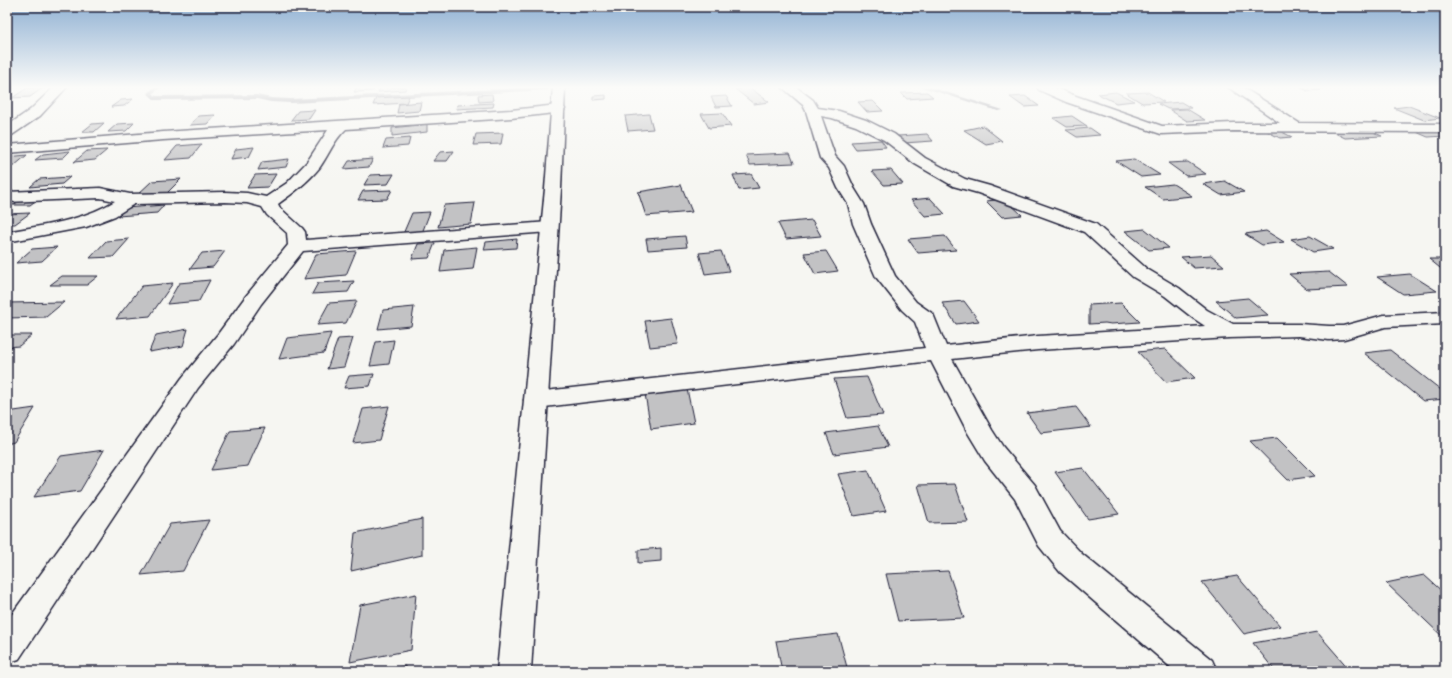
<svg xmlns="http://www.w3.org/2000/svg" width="1452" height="678" viewBox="0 0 1452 678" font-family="Sriracha,sans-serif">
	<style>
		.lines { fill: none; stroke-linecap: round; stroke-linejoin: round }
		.stream { fill: #757583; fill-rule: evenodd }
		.building { fill: #c2c2c4; stroke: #22223b }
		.minor-casing { stroke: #22223b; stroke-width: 3 }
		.trunk-casing { stroke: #22223b; stroke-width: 3 }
		.minor { fill: #f6f6f2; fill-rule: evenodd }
		.trunk { fill: #f6f6f2; fill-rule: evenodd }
	</style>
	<rect width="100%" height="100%" fill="#f6f6f2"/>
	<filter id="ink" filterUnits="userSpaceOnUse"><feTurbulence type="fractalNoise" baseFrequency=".025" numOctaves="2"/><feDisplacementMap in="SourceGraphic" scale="8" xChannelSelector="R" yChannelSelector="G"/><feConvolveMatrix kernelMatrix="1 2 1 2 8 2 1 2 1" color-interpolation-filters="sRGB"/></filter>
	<g filter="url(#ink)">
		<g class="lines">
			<g class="stream">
				<polygon points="155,87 161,87 153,93 156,96 257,95 271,98 291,99 542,87 551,88 548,90 291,103 271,102 257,99 155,100 147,93"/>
				<polygon points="922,87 930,87 1003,110 998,111"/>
			</g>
		</g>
		<g class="building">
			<polygon points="44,87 30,97 12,98 27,88"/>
			<polygon points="357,87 375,87 373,91 354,92"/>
			<polygon points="381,87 406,87 405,90 378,92"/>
			<polygon points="749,87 769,102 754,104 735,89"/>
			<polygon points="1299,87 1315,87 1321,90 1308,91"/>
			<polygon points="927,92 933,97 907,99 901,93"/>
			<polygon points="1116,92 1134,101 1116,103 1098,94"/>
			<polygon points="1148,92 1164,102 1142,103 1126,93"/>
			<polygon points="492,94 493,101 479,102 478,95"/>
			<polygon points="606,95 606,99 593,100 593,96"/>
			<polygon points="409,96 406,103 373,105 376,98"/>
			<polygon points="726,96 732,106 716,107 711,97"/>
			<polygon points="1025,96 1039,106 1024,107 1010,97"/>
			<polygon points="133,99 124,106 111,107 121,100"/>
			<polygon points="873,101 883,111 867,112 858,102"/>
			<polygon points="421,102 419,111 397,113 399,104"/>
			<polygon points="1181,102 1191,108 1168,109 1158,104"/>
			<polygon points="494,103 493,107 456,109 457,105"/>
			<polygon points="1409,106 1440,118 1424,120 1394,108"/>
			<polygon points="1187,109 1205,120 1187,121 1170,110"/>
			<polygon points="315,110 309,119 291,120 298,111"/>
			<polygon points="722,113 731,126 709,128 701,114"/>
			<polygon points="649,114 653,129 628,131 625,116"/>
			<polygon points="215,115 207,124 190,125 198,116"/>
			<polygon points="1072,116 1087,126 1067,127 1053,118"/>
			<polygon points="104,123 94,132 82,132 92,124"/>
			<polygon points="134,123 126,131 108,132 117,124"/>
			<polygon points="427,124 427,132 392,136 392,128"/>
			<polygon points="983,126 1002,141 986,144 964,130"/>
			<polygon points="1090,128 1100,135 1077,137 1066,130"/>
			<polygon points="1276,129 1292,137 1280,138 1264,130"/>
			<polygon points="1366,129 1382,136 1345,138 1331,131"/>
			<polygon points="1440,130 1445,132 1445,136 1428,137 1416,132"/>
			<polygon points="503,133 501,144 473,145 476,134"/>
			<polygon points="927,134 933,141 904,143 898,136"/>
			<polygon points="410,138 408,146 383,148 386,140"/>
			<polygon points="881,140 886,147 856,149 851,142"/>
			<polygon points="202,144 191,158 165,160 177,146"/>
			<polygon points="254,147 249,157 231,159 236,149"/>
			<polygon points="107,150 95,160 74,162 87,151"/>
			<polygon points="70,151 63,158 35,160 43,154"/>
			<polygon points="454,151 447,161 433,161 440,152"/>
			<polygon points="790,153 794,163 750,165 746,155"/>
			<polygon points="27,155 14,166 7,166 7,157"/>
			<polygon points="289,159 286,167 258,170 262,162"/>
			<polygon points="373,159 369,167 344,169 349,161"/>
			<polygon points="1134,159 1160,175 1141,177 1116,161"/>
			<polygon points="1188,162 1206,174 1186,176 1168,163"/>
			<polygon points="891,170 903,184 884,185 872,171"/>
			<polygon points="276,174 268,187 247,188 255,175"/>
			<polygon points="394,174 388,184 364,185 370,175"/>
			<polygon points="751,174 759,188 739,190 733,175"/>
			<polygon points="70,177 62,184 30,187 39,179"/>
			<polygon points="181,179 166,194 136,196 152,181"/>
			<polygon points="1225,181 1244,192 1221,195 1203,184"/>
			<polygon points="1173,184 1192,196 1163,199 1145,187"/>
			<polygon points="681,185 692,212 646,216 638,192"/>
			<polygon points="392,190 387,199 358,200 363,191"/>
			<polygon points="930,198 945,214 925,216 911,200"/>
			<polygon points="38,199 30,205 13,205 21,200"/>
			<polygon points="1005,199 1022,215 1002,217 986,201"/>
			<polygon points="475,203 471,224 438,227 444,205"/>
			<polygon points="164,205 157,213 118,216 126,208"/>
			<polygon points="430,212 422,233 403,234 412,213"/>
			<polygon points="30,213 15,224 7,224 7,214"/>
			<polygon points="812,220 821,236 786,239 778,223"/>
			<polygon points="1145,229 1169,248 1149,250 1125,231"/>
			<polygon points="1266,231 1284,242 1262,245 1245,234"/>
			<polygon points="685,236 687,247 648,250 646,239"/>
			<polygon points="945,236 956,250 918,253 908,239"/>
			<polygon points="1310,236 1333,249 1313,252 1291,239"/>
			<polygon points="129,239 113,257 90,258 106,241"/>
			<polygon points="517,239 516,248 484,250 486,242"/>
			<polygon points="435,243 429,258 412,259 418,244"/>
			<polygon points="57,247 42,261 16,263 32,249"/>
			<polygon points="477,247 473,269 440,272 444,250"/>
			<polygon points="225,251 213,267 190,269 202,253"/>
			<polygon points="356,251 346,275 304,279 316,254"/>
			<polygon points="721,251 729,271 705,274 699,253"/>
			<polygon points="826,251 838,271 815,274 804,253"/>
			<polygon points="1211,255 1224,266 1194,268 1181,257"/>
			<polygon points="1429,259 1445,259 1445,272"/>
			<polygon points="1329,272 1348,287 1307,289 1289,274"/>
			<polygon points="1410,274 1437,291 1403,294 1377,277"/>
			<polygon points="62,276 98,276 87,285 50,285"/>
			<polygon points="210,280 199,301 167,304 179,283"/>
			<polygon points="354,281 348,292 312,294 318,283"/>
			<polygon points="173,283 150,316 116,319 142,286"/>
			<polygon points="1248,298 1268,315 1236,318 1216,301"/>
			<polygon points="357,301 346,323 317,325 329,303"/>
			<polygon points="964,301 979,321 956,324 942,303"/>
			<polygon points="64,302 46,317 7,318 7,303"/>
			<polygon points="1121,303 1140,322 1111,324 1105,323 1089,324 1089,305"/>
			<polygon points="414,307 411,326 378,329 383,310"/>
			<polygon points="671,318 678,344 650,347 645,321"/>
			<polygon points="188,329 183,346 149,352 156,335"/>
			<polygon points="331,333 324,353 279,359 287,338"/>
			<polygon points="7,335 32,335 19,346 7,347"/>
			<polygon points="353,338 344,367 327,369 338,339"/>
			<polygon points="394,340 389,364 370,366 376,342"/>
			<polygon points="1165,349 1195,378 1166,382 1138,352"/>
			<polygon points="1390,350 1445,393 1445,399 1423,401 1364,353"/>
			<polygon points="374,374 370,386 344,388 349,376"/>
			<polygon points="867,377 883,415 847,418 834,379"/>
			<polygon points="687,389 694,423 651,429 645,394"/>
			<polygon points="389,406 379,440 353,443 363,409"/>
			<polygon points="1076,407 1091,427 1041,433 1027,413"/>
			<polygon points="35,408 14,442 7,444 7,412"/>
			<polygon points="878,426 888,447 834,454 826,433"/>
			<polygon points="265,428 248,466 211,470 230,431"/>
			<polygon points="1277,438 1315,476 1288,480 1250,441"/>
			<polygon points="104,450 80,491 34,497 61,456"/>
			<polygon points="1083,468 1119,514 1088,519 1055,472"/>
			<polygon points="868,470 886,511 854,516 838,474"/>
			<polygon points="955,484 968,522 929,523 918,485"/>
			<polygon points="422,519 422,555 351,571 355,533"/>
			<polygon points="209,520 183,571 141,575 170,524"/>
			<polygon points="661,548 661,561 638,563 638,550"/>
			<polygon points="948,571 964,618 898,621 886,574"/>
			<polygon points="1424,575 1445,594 1445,639 1386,583"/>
			<polygon points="1237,576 1280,626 1244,634 1202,582"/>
			<polygon points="416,594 411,650 350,662 360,605"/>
			<polygon points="1317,632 1350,670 1343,671 1275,671 1253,643"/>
			<polygon points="838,634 848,671 782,671 776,641"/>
			<polygon points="405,666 405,671 383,671"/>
		</g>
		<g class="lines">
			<g class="minor-casing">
				<g id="minor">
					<polygon points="54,87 67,87 40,116 12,135 7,136 7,126 30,110"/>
					<path d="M782 87H796L813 100 818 108 839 111 866 120 894 134 925 158 965 179 990 186 1096 224 1147 269 1179 288 1207 310 1233 324H1299L1329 326H1343L1384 315 1445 312V324L1385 327 1344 339 1329 340 1299 336 1229 338 1038 350 952 359 992 430 1003 447 1035 485 1060 531 1082 554 1212 660 1217 671H1175L1060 572 1039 546 1015 499 985 461 968 433 931 361 536 408 527 406 524 400 527 394 536 392 925 348 915 322 902 310 876 277 853 224 848 204 838 188 829 168 820 158 806 111 803 105ZM821 116 832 118 856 126 884 140 915 164 953 186 978 193 1084 232 1133 277 1165 296 1193 318 1205 326 1038 336 946 346 933 314 916 302 895 276 871 224 864 204 854 188 844 166 835 156Z"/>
					<polygon points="1037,87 1053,87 1076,96 1162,126 1233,123 1280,123 1228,87 1242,87 1299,123 1445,124 1445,132 1233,131 1161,134 1066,102 1039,90"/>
					<path d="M558 105 563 106 565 109 563 112 511 118 346 129C334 140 329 154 320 167 308 182 293 193 278 204L280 208 302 228 305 232 306 240 549 222 555 223 558 227 555 231 549 232 303 251 261 304 234 344 198 388 19 659 7 663V621L182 378 218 334 246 296 288 245 287 233 267 215 262 207 247 203 225 202 134 204 115 216 86 227 7 242V232C44 225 82 221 115 201L100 198 7 202V192L100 188 130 194 225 192 247 193 266 197 287 183 307 162 328 130 163 140 7 153V145L163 132 511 110Z"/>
				</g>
			</g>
			<g class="trunk-casing">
				<polygon id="trunk" points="553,87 565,87 561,189 531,671 497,671 545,189"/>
			</g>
			<use href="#minor" class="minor"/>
			<use href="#trunk" class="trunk"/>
		</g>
	</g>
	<linearGradient id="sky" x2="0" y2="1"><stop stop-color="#90b1d3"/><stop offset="0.48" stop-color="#fbfbf9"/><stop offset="1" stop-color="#fbfbf9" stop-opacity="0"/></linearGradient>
	<rect width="1452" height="182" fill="url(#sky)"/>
	<rect width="1452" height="678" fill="none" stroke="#f6f6f2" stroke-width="24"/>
	<rect x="12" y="12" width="1428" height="654" fill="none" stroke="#22223b" stroke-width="1.5" filter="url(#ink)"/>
</svg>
